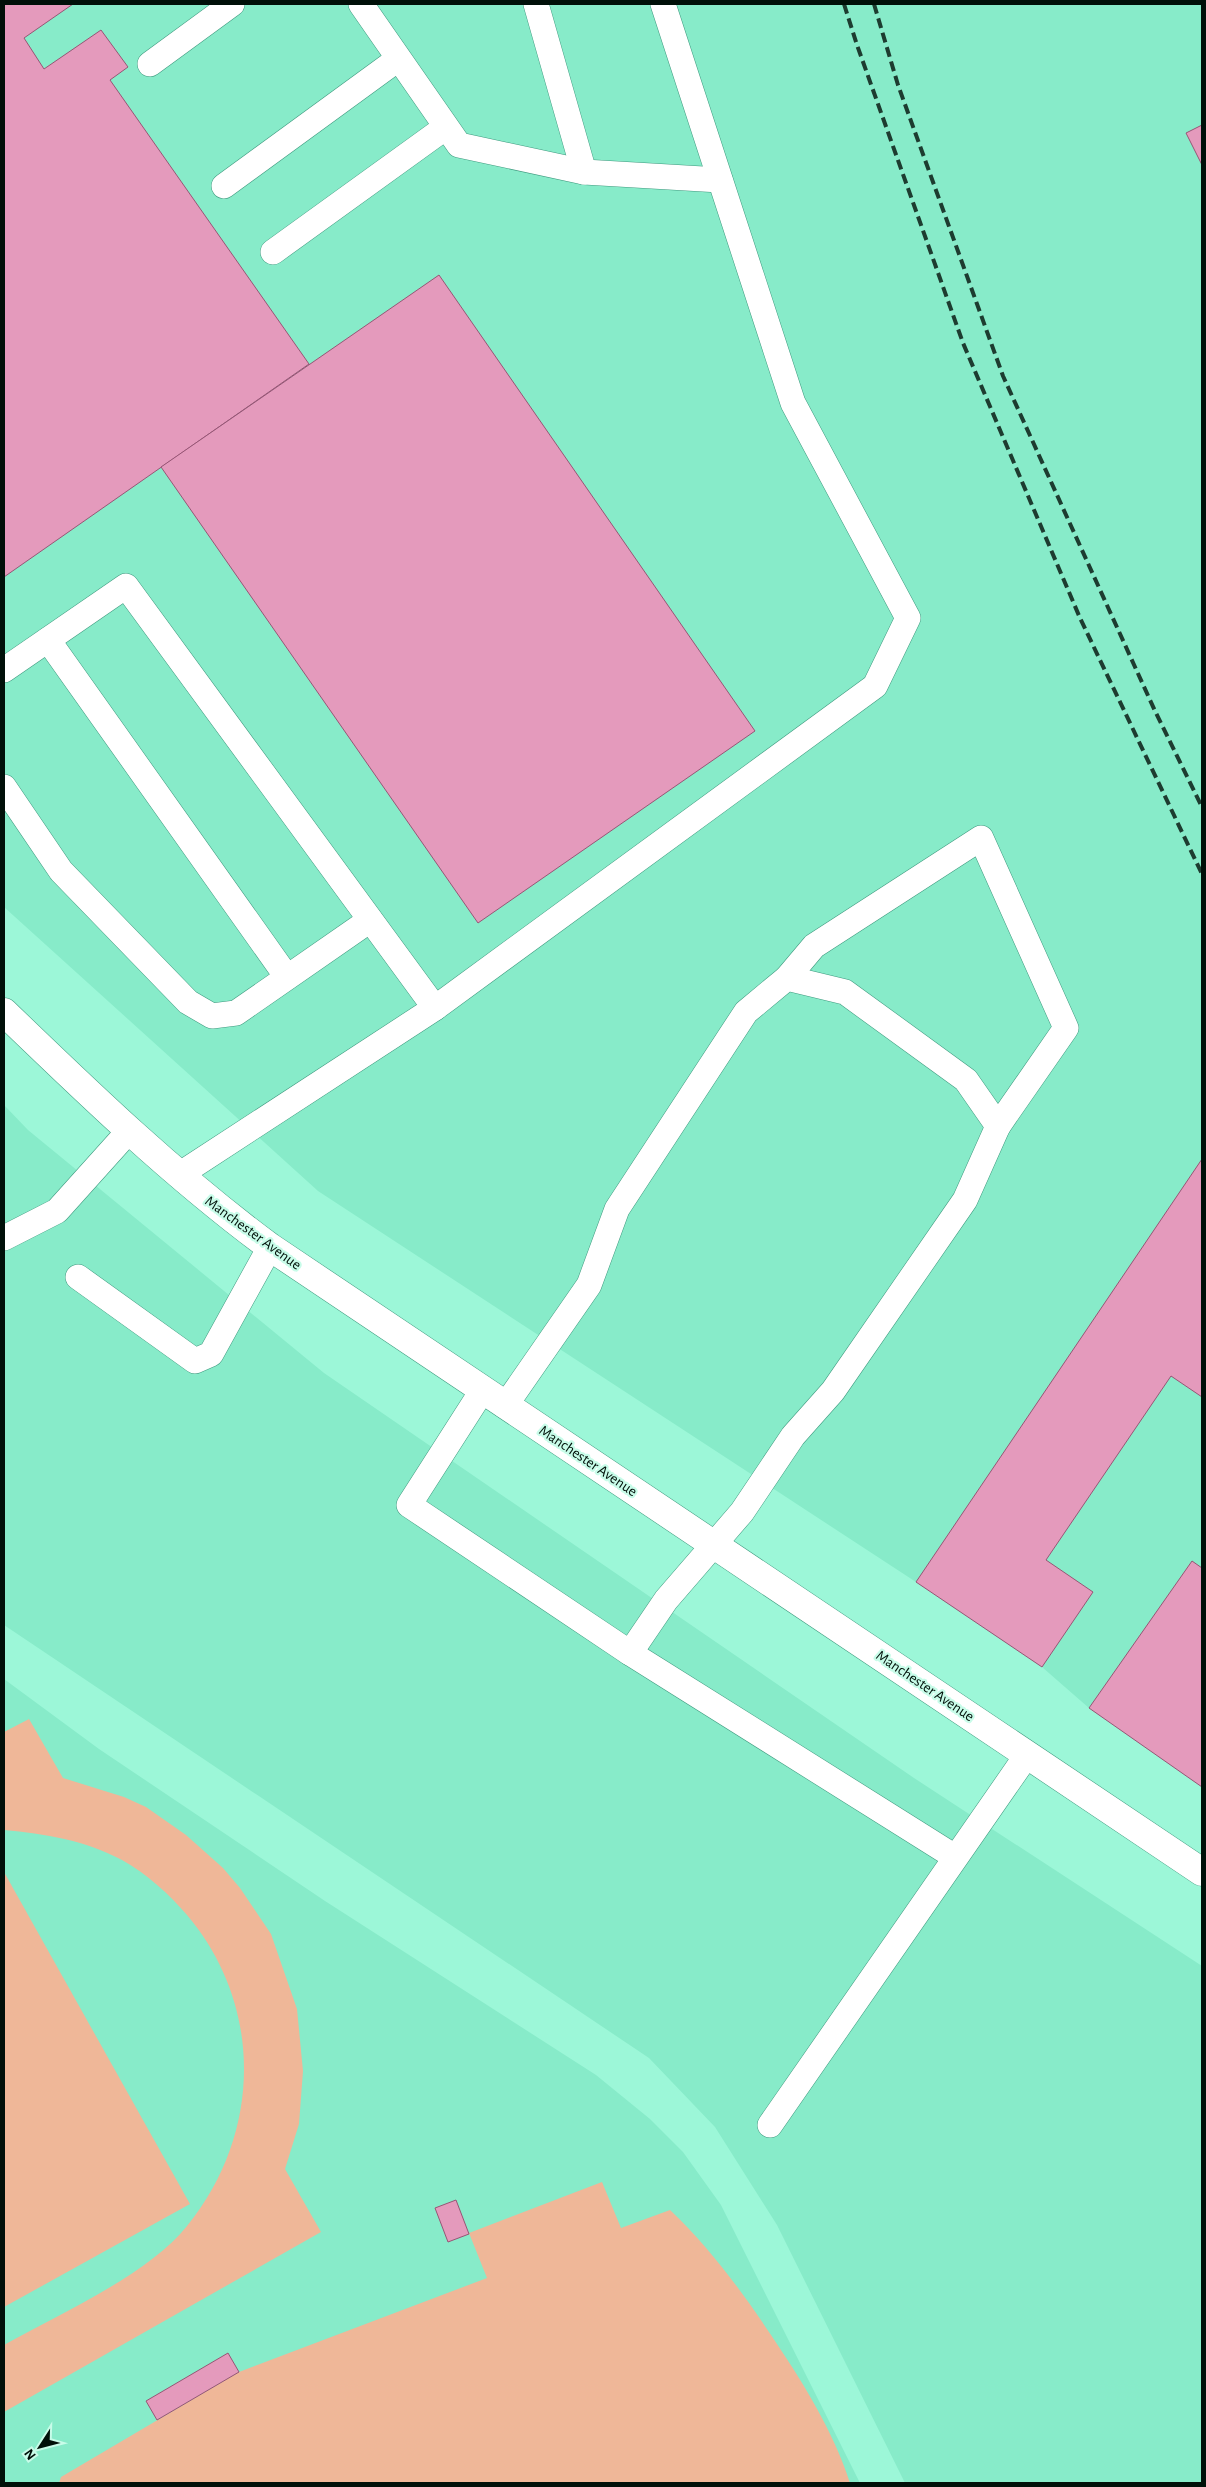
<svg xmlns="http://www.w3.org/2000/svg" width="1206" height="2487" viewBox="0 0 1206 2487" font-family="'Alegreya Sans',sans-serif">
	<style>
		.built { fill: #87ebc9 }
		.green { fill: #efb798 }
		.building { fill: #e49abc; stroke: #975575 }
		.lines { fill: none; stroke-linecap: round; stroke-linejoin: round }
		.service-casing { stroke: #3f9a7f; stroke-width: 26 }
		.secondary-casing { stroke: #3f9a7f; stroke-width: 29 }
		.service { stroke: #fff; stroke-width: 25 }
		.secondary { stroke: #fff; stroke-width: 28 }
		.rail { stroke: #1d3c30; stroke-width: 4; stroke-dasharray: 10 5; stroke-linecap: butt }
		.labels { text-anchor: middle; dominant-baseline: central; stroke-width: 4.5; stroke-linejoin: round; paint-order: stroke }
		.street-label { font-size: 15px; fill: #001009; stroke: #c8fce9 }
	</style>
	<rect width="100%" height="100%" fill="#9cf7d8"/>
	<g class="built">
		<polygon points="4,4 1202,4 1202,1781 1170,1757 1089,1708 1042,1667 916,1582 318,1191 4,907"/>
		<polygon points="4,1105 28,1130 324,1373 914,1778 1202,1966 1202,2483 905,2483 777,2225 715,2127 649,2058 4,1625"/>
		<polygon points="4,1679 99,1749 325,1901 596,2075 650,2119 683,2152 721,2205 860,2483 4,2483"/>
	</g>
	<g class="green">
		<path d="M29 1719 63 1778 124 1797 146 1807 186 1835 223 1868 240 1888 271 1934 297 2009 303 2071 299 2124 285 2169 321 2232 4 2412V2345C59 2314 148 2275 187 2226 262 2134 264 2006 187 1915 169 1894 147 1874 122 1860 85 1840 45 1834 4 1830V1732Z"/>
		<polygon points="4,1872 190,2204 4,2307"/>
		<path d="M602 2182 621 2228 670 2210C709 2247 741 2290 771 2335 802 2381 833 2430 850 2483H59L61 2477 239 2372 487 2278 469 2233Z"/>
	</g>
	<g class="building">
		<polygon points="4,4 73,4 24,38 44,69 101,30 128,67 110,80 309,364 4,577"/>
		<polygon points="1202,125 1202,165 1186,133"/>
		<polygon points="439,275 755,731 478,923 161,467"/>
		<polygon points="1202,1159 1202,1397 1171,1376 1046,1560 1093,1592 1042,1667 916,1582"/>
		<polygon points="1192,1561 1202,1568 1202,1787 1089,1708"/>
		<polygon points="456,2200 469,2234 448,2242 435,2208"/>
		<polygon points="228,2353 239,2372 157,2420 146,2401"/>
	</g>
	<g class="lines">
		<g class="service-casing">
			<g id="service">
				<polyline points="361,4 459,145 584,172 720,180"/>
				<polyline points="536,4 584,172"/>
				<polyline points="150,64 232,4"/>
				<polyline points="224,186 398,59"/>
				<polyline points="273,252 446,127"/>
				<polyline points="48,640 287,977"/>
				<polyline points="4,670 126,586 435,1008 179,1175"/>
				<polyline points="4,787 61,871 188,1002 212,1016 236,1013 370,920"/>
				<polyline points="787,978 814,946 981,838 1066,1028 998,1126"/>
				<polyline points="435,1008 875,686 908,618 793,403 663,4"/>
				<polyline points="4,1238 57,1211 128,1132"/>
				<polyline points="78,1277 195,1361 211,1354 270,1247"/>
				<polyline points="482,1391 409,1505 630,1653 955,1857"/>
				<polyline points="505,1406 589,1285 617,1209 746,1012 787,978 845,992 966,1080 998,1126 965,1200 833,1391 793,1436 742,1512 666,1600 630,1653"/>
				<polyline points="770,2125 1027,1755"/>
			</g>
		</g>
		<g class="secondary-casing">
			<path id="secondary" d="M4 1012C90 1095 174 1176 270 1247L1202 1872"/>
		</g>
		<use href="#service" class="service"/>
		<use href="#secondary" class="secondary"/>
		<g class="rail">
			<polyline points="844,4 857,45 963,343 1080,618 1202,874"/>
			<polyline points="874,4 898,85 1003,376 1155,711 1202,807"/>
		</g>
	</g>
	<g class="labels">
		<g class="street-label">
			<text transform="translate(253 1233) rotate(36)">Manchester Avenue</text>
			<text transform="translate(588 1461) rotate(34)">Manchester Avenue</text>
			<text transform="translate(925 1686) rotate(34)">Manchester Avenue</text>
		</g>
	</g>
	<rect width="1206" height="2487" fill="none" stroke="#001009" stroke-width="10"/>
	<g transform="translate(40 2447) rotate(234)" stroke="#c8fce9" stroke-width="4" paint-order="stroke">
	<path d="M0-4L9 19L0 12L-9 19Z" fill="#001009"/>
	<text y="-8" font-size="14" font-weight="bold" text-anchor="middle" fill="#001009">N</text>
	</g>
</svg>
